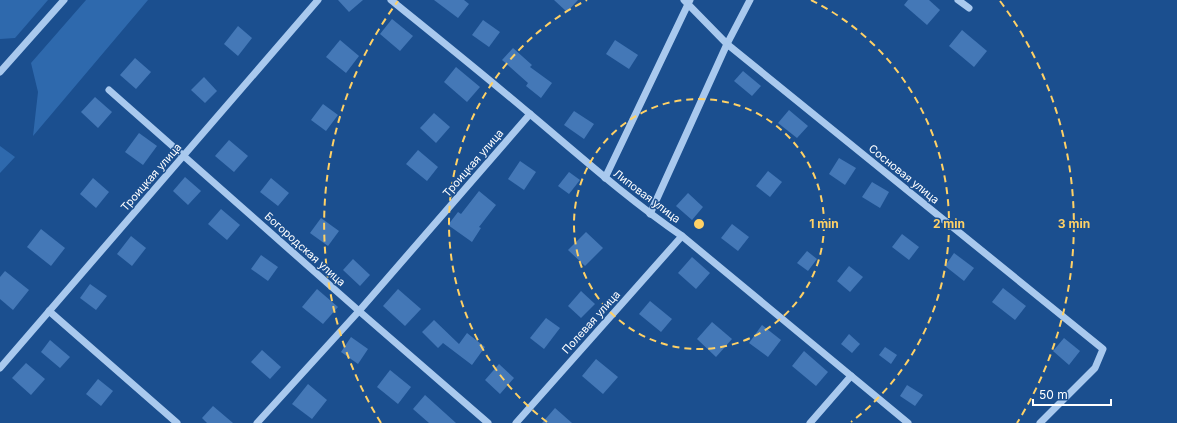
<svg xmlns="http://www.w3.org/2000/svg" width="1177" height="423" viewBox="0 0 1177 423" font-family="Inter,sans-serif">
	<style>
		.green { fill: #2e69ad }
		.building { fill: #4478b7 }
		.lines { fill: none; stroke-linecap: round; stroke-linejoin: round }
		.minor { stroke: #a9c9ee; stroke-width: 7 }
		.ring { fill: none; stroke: #ffd166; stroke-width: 2; stroke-dasharray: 7 5 }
		.labels { text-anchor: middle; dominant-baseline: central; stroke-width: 3; stroke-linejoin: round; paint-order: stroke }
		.street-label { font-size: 11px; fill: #fff; stroke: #1b4f8f }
		.centre { fill: #ffd166; stroke: #1b4f8f; stroke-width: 2 }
		.ring-label { font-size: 12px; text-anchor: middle; font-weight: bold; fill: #ffd166; stroke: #1b4f8f; stroke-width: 3; stroke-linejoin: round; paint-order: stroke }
	</style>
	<rect width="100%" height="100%" fill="#1b4f8f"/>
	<g class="green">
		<polygon points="0,0 48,0 15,38 0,39"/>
		<polygon points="86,0 148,0 33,136 38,92 31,63"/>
		<polygon points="0,146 15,157 0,173"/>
	</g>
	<g class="building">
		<polygon points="338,0 363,0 349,12"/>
		<polygon points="434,0 464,0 469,4 458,18"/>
		<polygon points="554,0 578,0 567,12"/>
		<polygon points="908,0 929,0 940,10 927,25 904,5"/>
		<polygon points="392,19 413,36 400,51 380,34"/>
		<polygon points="483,20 500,32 489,47 472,35"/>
		<polygon points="238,26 252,38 238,56 224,44"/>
		<polygon points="962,30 987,51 974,67 949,46"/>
		<polygon points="340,40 359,56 346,73 326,57"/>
		<polygon points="615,40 638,55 629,69 606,54"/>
		<polygon points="513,48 532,65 530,67 552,83 541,98 526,86 528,83 502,60"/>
		<polygon points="135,58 151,72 136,89 120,75"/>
		<polygon points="456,67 480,87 467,102 444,82"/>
		<polygon points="743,71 761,86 752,96 734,81"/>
		<polygon points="204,77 217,91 205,103 191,90"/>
		<polygon points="95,97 112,112 98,128 81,112"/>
		<polygon points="323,104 338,115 326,131 311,120"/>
		<polygon points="789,110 808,126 797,138 778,123"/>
		<polygon points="574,111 594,124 584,139 564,125"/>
		<polygon points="434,113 450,127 436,143 420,128"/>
		<polygon points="139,133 157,146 143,165 125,152"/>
		<polygon points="229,140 248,156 234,172 215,156"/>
		<polygon points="418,150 438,167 427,181 406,164"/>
		<polygon points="839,158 856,168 845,185 829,174"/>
		<polygon points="520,161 536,172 524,190 508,179"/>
		<polygon points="768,171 782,182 770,197 756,186"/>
		<polygon points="569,172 580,180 569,194 558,186"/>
		<polygon points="185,177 201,191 188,205 173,191"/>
		<polygon points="93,178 109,192 96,208 80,194"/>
		<polygon points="271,178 289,193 278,206 260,192"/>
		<polygon points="872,182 889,192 880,208 862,197"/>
		<polygon points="479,191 496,205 479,227 481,228 472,242 448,225 458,212 461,214"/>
		<polygon points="688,193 703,207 692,220 676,206"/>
		<polygon points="221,209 240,225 227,240 208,224"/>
		<polygon points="321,218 339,231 328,246 310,233"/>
		<polygon points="732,224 749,237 738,251 721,238"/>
		<polygon points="41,229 65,248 51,266 27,247"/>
		<polygon points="586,232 603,248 585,266 568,250"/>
		<polygon points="902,234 919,247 909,260 892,247"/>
		<polygon points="131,236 146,248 132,266 117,254"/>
		<polygon points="807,251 817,259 808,271 797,263"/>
		<polygon points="954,253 974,268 964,281 945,266"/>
		<polygon points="261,255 278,267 268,281 251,269"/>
		<polygon points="692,257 710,273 696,289 678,273"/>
		<polygon points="353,259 370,275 360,286 343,270"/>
		<polygon points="849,266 863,277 850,292 837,281"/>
		<polygon points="5,271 29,290 13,310 0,299 0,277"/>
		<polygon points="90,284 107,296 96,310 80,298"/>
		<polygon points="1003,288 1026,306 1015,320 992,302"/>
		<polygon points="317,289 338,307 323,324 302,307"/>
		<polygon points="398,289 421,309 405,326 383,306"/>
		<polygon points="581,291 595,304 581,318 568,306"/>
		<polygon points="650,301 672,319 661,332 639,314"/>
		<polygon points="546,318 560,328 544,349 530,338"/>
		<polygon points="434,320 459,344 467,333 485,347 472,365 443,343 438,348 422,332"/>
		<polygon points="712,322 732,339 716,357 697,339"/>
		<polygon points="762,325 781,340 768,357 749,343"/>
		<polygon points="849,334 860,344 852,353 841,344"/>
		<polygon points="351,337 368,349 358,364 341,352"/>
		<polygon points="1064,338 1080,351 1069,365 1053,351"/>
		<polygon points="50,340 70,357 60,368 41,352"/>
		<polygon points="885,347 897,355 891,364 879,355"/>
		<polygon points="262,350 281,367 270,379 251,362"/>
		<polygon points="804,351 828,372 816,386 792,366"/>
		<polygon points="596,359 618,377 603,394 582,376"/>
		<polygon points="26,363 45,379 31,395 12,378"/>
		<polygon points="499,364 514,378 500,394 485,380"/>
		<polygon points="390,370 411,387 398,404 377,387"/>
		<polygon points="98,379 113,391 101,406 86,394"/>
		<polygon points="308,384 327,400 312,419 292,404"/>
		<polygon points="907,385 923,395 915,406 900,396"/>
		<polygon points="425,395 456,423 429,423 413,409"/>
		<polygon points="213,406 233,423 207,423 202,418"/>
		<polygon points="555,408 572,423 542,423"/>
	</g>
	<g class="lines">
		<g class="minor">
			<path d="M391 0C438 38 484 75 530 114 580 156 628 199 682 236L908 423"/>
			<polyline points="684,0 727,44 750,0"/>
			<polyline points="958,0 969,8"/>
			<polyline points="0,72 64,0"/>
			<polyline points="109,90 359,311 488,423"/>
			<polyline points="605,178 690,0"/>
			<polyline points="650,214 727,44 1103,349 1095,368 1040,423"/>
			<polyline points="49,311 177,423"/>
			<polyline points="0,368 318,0"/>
			<polyline points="257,423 359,311 530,114"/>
			<polyline points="516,423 682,236"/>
			<polyline points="810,423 851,376"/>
		</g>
	</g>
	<g class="ring">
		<circle cx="699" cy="224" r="125"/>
		<path d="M547 422A250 250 0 0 1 587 0M811 0A250 250 0 0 1 851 422"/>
		<path d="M381 423A375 375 0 0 1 398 1M1000 1A375 375 0 0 1 1017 423"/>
	</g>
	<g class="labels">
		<g class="street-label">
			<text transform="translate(473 163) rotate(-49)">Троицкая улица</text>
			<text transform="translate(904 174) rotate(39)">Сосновая улица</text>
			<text transform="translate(151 177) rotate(-49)">Троицкая улица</text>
			<text transform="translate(647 196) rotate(37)">Липовая улица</text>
			<text transform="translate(305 249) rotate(42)">Богородская улица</text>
			<text transform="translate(591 322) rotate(-48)">Полевая улица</text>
		</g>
	</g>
	<circle cx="699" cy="224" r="6" class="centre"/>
	<g class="ring-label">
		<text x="824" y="228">1 min</text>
		<text x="949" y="228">2 min</text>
		<text x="1074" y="228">3 min</text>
	</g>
	<path d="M1033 399v6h78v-6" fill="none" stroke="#ffffff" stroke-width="2"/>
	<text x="1039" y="399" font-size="12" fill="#ffffff" stroke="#1b4f8f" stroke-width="3" paint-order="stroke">50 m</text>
</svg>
